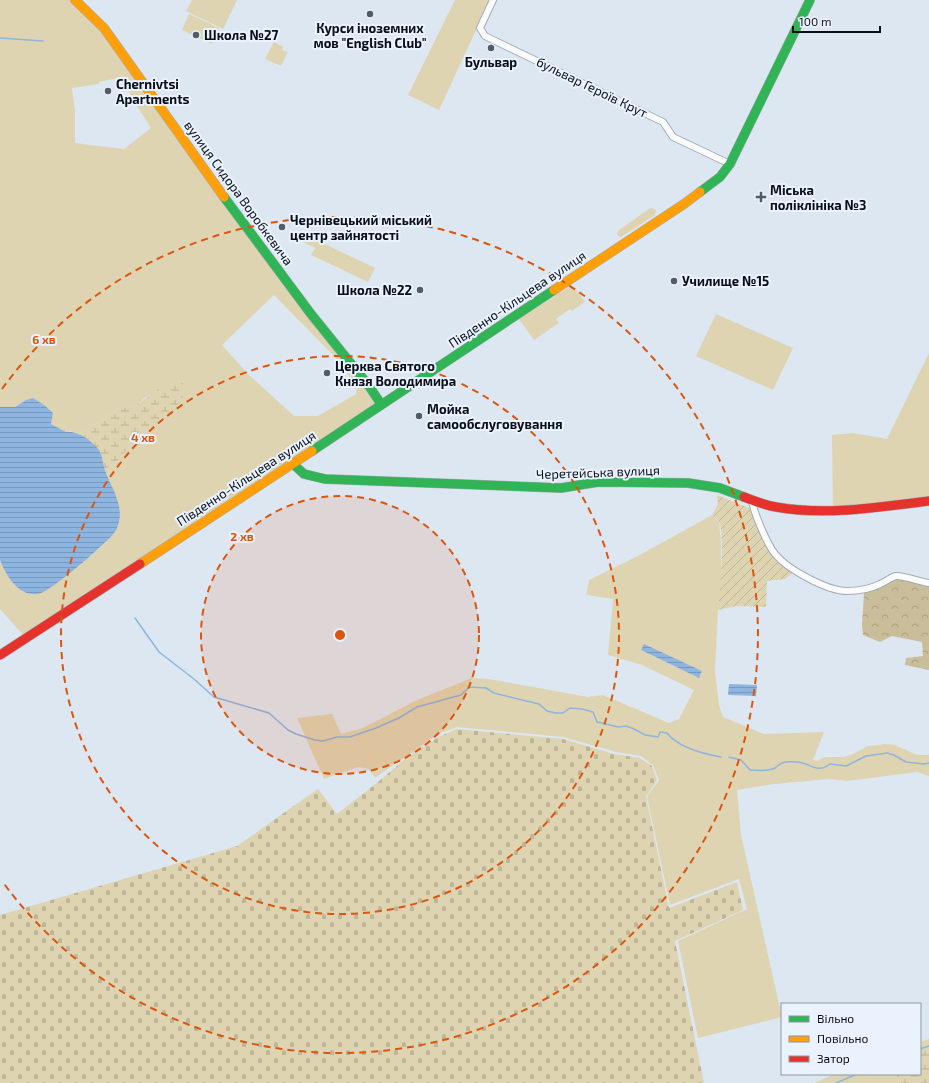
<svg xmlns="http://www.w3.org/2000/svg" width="929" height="1083" viewBox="0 0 929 1083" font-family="'Exo 2',sans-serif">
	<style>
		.green { fill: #ded4b2; fill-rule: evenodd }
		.forest { fill: url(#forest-crowns) }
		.wetland { fill: url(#wetland-marsh) }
		.cemetery { fill: url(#cemetery-stones) }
		.garden { fill: url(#garden-furrows) }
		.water { fill: url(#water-rules) }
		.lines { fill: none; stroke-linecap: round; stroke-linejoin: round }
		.stream { stroke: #8eb4e0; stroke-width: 1.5 }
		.street-casing { stroke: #a4acb6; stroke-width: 8 }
		.fast-casing { stroke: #a4acb6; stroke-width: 10 }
		.slow-casing { stroke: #a4acb6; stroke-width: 10 }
		.jam-casing { stroke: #a4acb6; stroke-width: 10 }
		.street { stroke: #fafbfd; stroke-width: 6 }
		.fast { stroke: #30b455; stroke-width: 9 }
		.slow { stroke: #ff9f0a; stroke-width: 9 }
		.jam { stroke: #e5322d; stroke-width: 9 }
		.ring { fill: none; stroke: #dd550d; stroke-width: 2; stroke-dasharray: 7 5 }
		.poi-dot { fill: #535b64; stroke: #e9f2fd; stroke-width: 1.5 }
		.labels { text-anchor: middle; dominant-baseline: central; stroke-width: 4; stroke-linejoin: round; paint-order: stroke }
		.poi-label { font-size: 13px; font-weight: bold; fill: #080f18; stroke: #e9f2fd; text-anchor: start }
		.street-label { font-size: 13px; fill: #080f18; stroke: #e9f2fd }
		.centre { fill: #dd550d; stroke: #e9f2fd; stroke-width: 2 }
		.ring-label { font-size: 12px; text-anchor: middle; font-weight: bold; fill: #dd550d; stroke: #e9f2fd; stroke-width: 4; stroke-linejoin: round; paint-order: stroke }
	</style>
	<defs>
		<pattern id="forest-crowns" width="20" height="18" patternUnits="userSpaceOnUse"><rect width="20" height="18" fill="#c9be99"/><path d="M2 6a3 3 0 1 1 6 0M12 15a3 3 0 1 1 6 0" fill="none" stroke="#aba283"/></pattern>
		<pattern id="wetland-marsh" width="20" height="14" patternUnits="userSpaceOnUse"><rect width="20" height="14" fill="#ded4b2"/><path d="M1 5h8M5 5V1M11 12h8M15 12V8" fill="none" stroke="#bdb598"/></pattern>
		<pattern id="cemetery-stones" width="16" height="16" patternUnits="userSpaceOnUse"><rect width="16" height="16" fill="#ded4b2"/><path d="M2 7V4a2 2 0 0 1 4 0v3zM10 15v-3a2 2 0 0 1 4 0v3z" fill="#bdb598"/></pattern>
		<pattern id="garden-furrows" width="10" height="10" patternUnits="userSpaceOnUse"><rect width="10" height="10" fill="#ded4b2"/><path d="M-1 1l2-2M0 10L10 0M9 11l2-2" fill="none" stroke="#bdb598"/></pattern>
		<pattern id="water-rules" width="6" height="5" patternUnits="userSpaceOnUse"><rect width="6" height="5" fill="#8eb4e0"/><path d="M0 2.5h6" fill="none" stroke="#799abf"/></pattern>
	</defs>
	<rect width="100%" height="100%" fill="#dde7f2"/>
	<g class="green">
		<path d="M0 0H74L103 28 380 404 26 638 0 609V560C6 575 16 591 33 594 55 580 118 545 120 517 121 505 110 481 105 470L118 461 137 437 163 422 183 384H172L146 397 138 404 130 408H120L79 434 70 431 66 432 56 428 26 400 15 407H0ZM119 78 123 80 134 101 151 128 124 149 75 143V111L72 88 99 84V82ZM274 295 334 356 357 386 356 394 318 416H294L248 374 222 345Z"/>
		<polygon points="192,0 237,0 223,29 186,11"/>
		<polygon points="455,0 490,0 439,110 408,95"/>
		<polygon points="189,14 219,28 212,44 182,30"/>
		<polygon points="274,42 283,47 282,50 288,52 281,66 265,59"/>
		<polygon points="652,208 656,210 655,215 621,237 618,236 617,233 619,230 649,209"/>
		<polygon points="304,234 375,268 368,282 311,255 315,248 301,241"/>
		<polygon points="569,287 575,288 585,302 572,311 570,309 556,319 559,323 534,340 519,319"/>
		<polygon points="716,314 793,348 773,390 696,356"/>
		<polygon points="929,353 929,504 833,513 832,435 853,433 887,439"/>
		<path d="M712 515 719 522 721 542V589L718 610 715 671 719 705 723 717 764 734 824 732 813 760 817 761 825 757H844L853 754 868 746 885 744 895 745 917 755H929V776L917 772 847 781 829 779 774 784 737 790 741 835 782 1017 698 1038 678 941 747 909 739 879 670 905 647 797 659 780 653 765 641 756 616 752 563 737 457 727 436 735 375 778 369 769 358 767 324 779 297 718 332 714 341 734 363 728 417 700 472 678 489 679 588 697 603 695 669 723 679 719 694 690 642 665 608 655 613 599 586 595 589 580 636 557ZM641 650 702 671 699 678Z"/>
		<polygon points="929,1039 929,1050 920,1053 920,1042"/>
		<polygon points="835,1074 896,1074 899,1083 814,1083"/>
	</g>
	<polygon class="forest" points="900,577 929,583 929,670 905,665 906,658 923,656 922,642 892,636 880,642 863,635 862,625 864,593 888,580"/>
	<g class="wetland">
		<polygon points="183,383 184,395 174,410 163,422 137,437 118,461 105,470 99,451 79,434 120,408 130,408 138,404 160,388 172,384"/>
		<polygon points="929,1050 929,1083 899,1083 896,1074 920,1074 920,1053"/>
	</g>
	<polygon class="cemetery" points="457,729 563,739 614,754 640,758 652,766 657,780 646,797 669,908 737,882 743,910 675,941 704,1083 0,1083 0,915 237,846 318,789 337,814 378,782 405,759 438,737"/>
	<path class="garden" d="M717 495 754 510 771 548 797 570 785 579 767 581 766 607 737 606 718 610C720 595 725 533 719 522 718 519 714 517 712 515L718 504Z"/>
	<g class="water">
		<path d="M33 398 44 405 53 413 51 424 66 432C77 430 92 441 99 450 102 455 103 464 105 470 111 487 125 507 118 525 117 528 116 531 114 533 106 544 52 590 41 593 39 594 34 594 32 594 16 593 5 573 0 560V407H15L26 400Z"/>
		<polygon points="644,644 702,671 699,678 641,650"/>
		<polygon points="729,684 757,685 756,696 728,695"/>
	</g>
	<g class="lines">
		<g class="stream">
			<polyline points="0,38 43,41"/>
			<path d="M135 618 159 652 194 679 214 697 269 713 288 730 296 734 315 740 323 741 337 737H350L376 728 399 718 417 707 461 695 469 687 486 688 494 693 539 704 547 711 555 713H563L570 708 582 709 593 712 597 722 618 727 626 726 634 729 645 735 658 737 660 732 667 733C678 747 704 754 721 757"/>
			<path d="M729 757 741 760 750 770C758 770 767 772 775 768 777 767 779 764 782 763 786 761 794 762 798 762 812 764 817 774 830 764L846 766 866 756 887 753 894 755 906 762 923 764 929 763"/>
			<polyline points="920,1049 929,1046"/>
			<polyline points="836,1083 857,1074"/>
		</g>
		<g class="street-casing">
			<g id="street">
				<polyline points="493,0 480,28 485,36 663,122 673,137 730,164"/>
				<path d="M752 500C753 511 767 544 775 554 787 569 827 591 847 591 858 591 870 589 880 584 885 582 891 577 896 576 902 575 921 582 929 583"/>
			</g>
		</g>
		<g class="fast-casing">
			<g id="fast">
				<polyline points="700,192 720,177 730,164 810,0"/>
				<polyline points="224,197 311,314 369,386 381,404"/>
				<polyline points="312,451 554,290"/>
				<polyline points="292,463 304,474 325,479 561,488 598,482 688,483 720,488 744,497"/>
			</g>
		</g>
		<g class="slow-casing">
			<g id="slow">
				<polyline points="75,0 104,28 224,197"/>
				<polyline points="554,290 684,204 700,192"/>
				<polyline points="140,564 312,451"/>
			</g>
		</g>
		<g class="jam-casing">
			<g id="jam">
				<path d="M744 497C754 501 765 505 776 507 827 516 879 507 929 501"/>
				<polyline points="0,655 140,564"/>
			</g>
		</g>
		<use href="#street" class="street"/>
		<use href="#fast" class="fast"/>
		<use href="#slow" class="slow"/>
		<use href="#jam" class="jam"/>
	</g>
	<circle cx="340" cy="635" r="139" fill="#dd550d" fill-opacity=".12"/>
	<g class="ring">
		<circle cx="340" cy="635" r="139"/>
		<circle cx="340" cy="635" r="279"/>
		<path d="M2 389A418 418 0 1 1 2 881"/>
	</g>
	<g class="poi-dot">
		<circle cx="370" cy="14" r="4"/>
		<circle cx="196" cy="35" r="4"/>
		<circle cx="491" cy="48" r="4"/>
		<circle cx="108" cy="91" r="4"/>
		<path d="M759 191h4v4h4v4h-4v4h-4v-4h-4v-4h4z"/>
		<circle cx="282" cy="227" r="4"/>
		<circle cx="674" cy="281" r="4"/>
		<circle cx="420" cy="290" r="4"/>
		<circle cx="327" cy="373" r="4"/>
		<circle cx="419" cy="416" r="4"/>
	</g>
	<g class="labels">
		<g class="poi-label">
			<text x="370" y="28" text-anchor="middle">Курси іноземних<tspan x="370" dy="15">мов "English Club"</tspan></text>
			<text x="204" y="35">Школа №27</text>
			<text x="491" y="62" text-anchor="middle">Бульвар</text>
			<text x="116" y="84">Chernivtsi<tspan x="116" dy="15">Apartments</tspan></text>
			<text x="770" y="190">Міська<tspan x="770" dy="15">поліклініка №3</tspan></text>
			<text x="290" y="220">Чернівецький міський<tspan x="290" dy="15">центр зайнятості</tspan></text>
			<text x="682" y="281">Училище №15</text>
			<text x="412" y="290" text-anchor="end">Школа №22</text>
			<text x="335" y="366">Церква Святого<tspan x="335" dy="15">Князя Володимира</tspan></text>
			<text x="427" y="409">Мойка<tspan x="427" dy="15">самообслуговування</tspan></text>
		</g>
		<g class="street-label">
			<text transform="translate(592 87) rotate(26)">бульвар Героїв Крут</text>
			<text transform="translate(239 193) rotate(54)">вулиця Сидора Воробкевича</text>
			<text transform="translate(517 299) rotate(-34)">Південно-Кільцева вулиця</text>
			<text transform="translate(598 472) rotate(-2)">Черетейська вулиця</text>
			<text transform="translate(246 478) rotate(-33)">Південно-Кільцева вулиця</text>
		</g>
	</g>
	<circle cx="340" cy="635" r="6" class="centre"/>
	<g class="ring-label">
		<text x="44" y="344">6 хв</text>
		<text x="143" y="442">4 хв</text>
		<text x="242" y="541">2 хв</text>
	</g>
	<rect x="781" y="1003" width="140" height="72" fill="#e9f2fd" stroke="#8f97a1"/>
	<rect x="789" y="1016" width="20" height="6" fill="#30b455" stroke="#8f97a1"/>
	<text x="817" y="1023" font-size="12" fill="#080f18">Вільно</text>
	<rect x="789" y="1036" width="20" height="6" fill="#ff9f0a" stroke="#8f97a1"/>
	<text x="817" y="1043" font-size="12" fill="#080f18">Повільно</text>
	<rect x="789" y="1056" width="20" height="6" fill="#e5322d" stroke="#8f97a1"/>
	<text x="817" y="1063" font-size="12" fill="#080f18">Затор</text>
	<path d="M793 26v6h87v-6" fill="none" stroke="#080f18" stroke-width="2"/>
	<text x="799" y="26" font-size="12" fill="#080f18" stroke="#e9f2fd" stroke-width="3" paint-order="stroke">100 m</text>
</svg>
